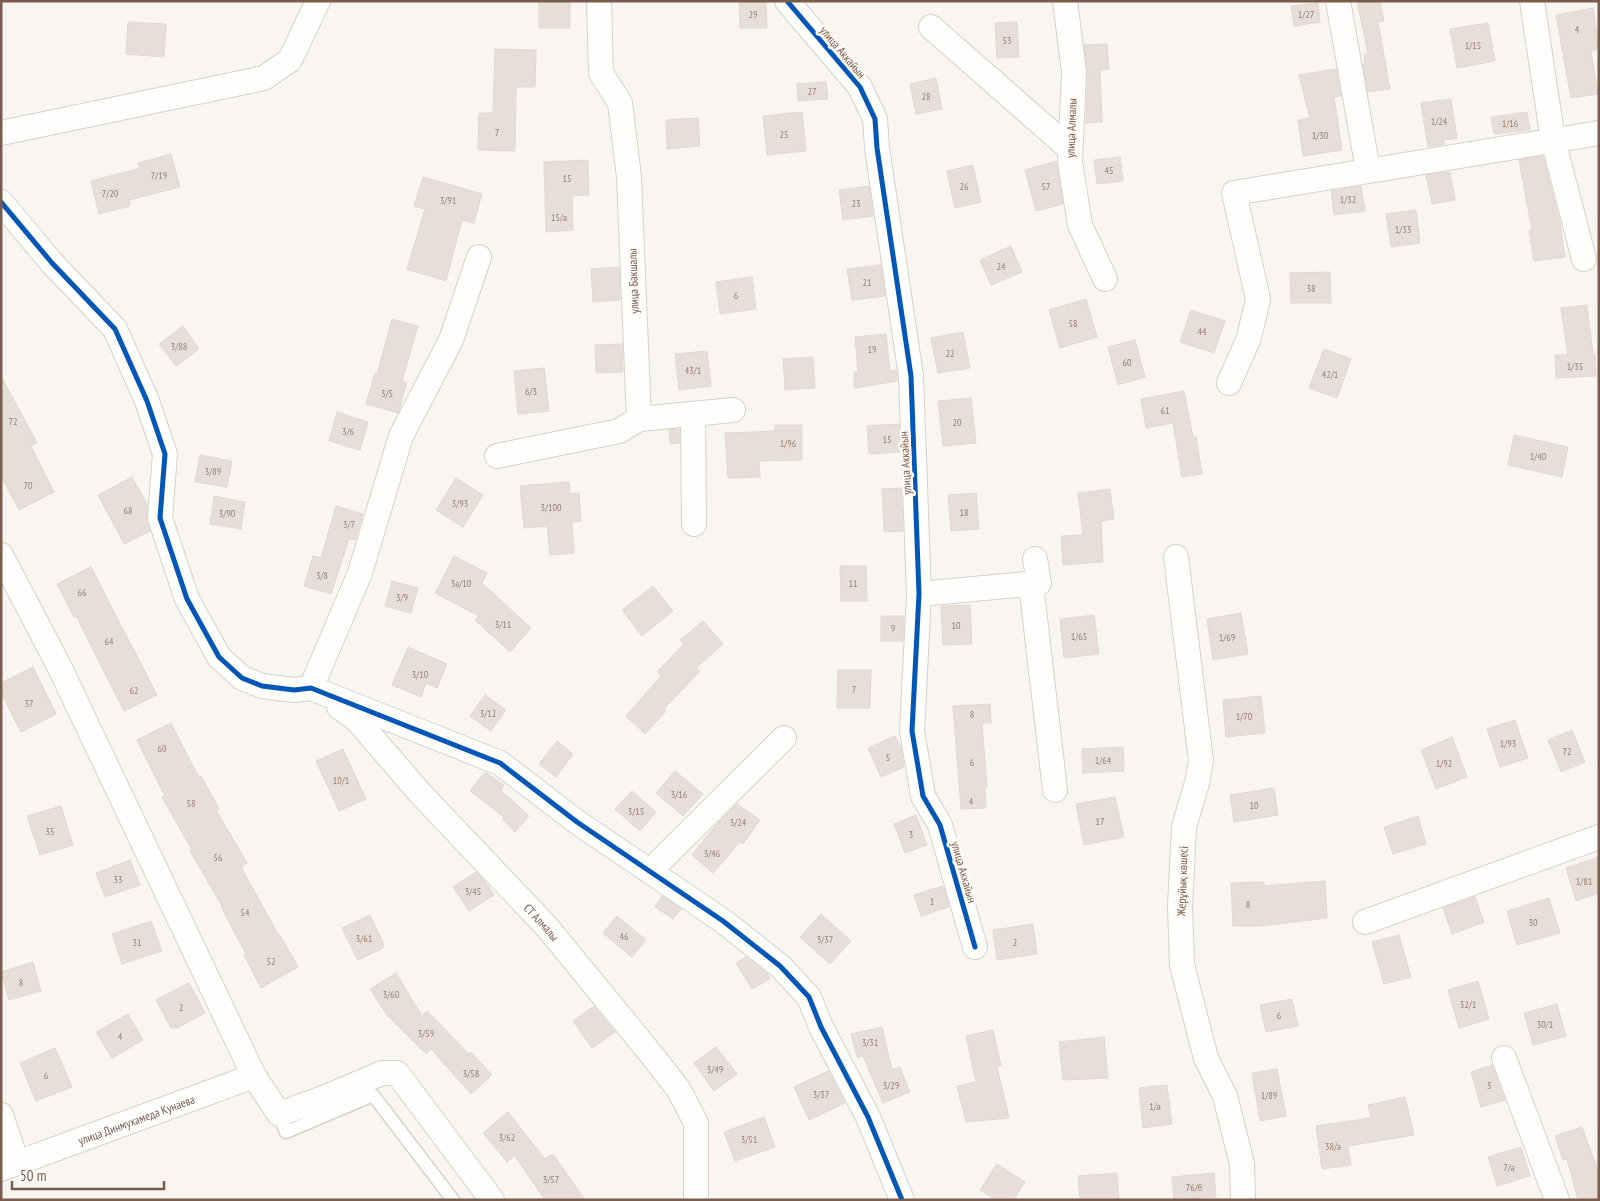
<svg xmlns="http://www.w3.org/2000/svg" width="1600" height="1201" viewBox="0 0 1600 1201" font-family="'PT Sans Narrow',sans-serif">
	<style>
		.building { fill: #e6ded7; stroke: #e2d8d2 }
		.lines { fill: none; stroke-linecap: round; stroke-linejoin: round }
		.service-casing { stroke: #d7d1cb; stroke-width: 15 }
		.minor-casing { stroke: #d7d1cb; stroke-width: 26 }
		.service { stroke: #fefefd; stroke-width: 12 }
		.minor { stroke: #fefefd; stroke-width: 24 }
		.cycleway-casing { stroke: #fffaf3; stroke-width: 8 }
		.cycleway { stroke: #0057b8; stroke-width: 5 }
		.labels { text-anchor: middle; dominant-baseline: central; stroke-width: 5; stroke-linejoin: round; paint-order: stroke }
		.number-label { font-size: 10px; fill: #977e72 }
		.street-label { font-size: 12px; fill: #7a5c4d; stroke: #fffaf3 }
	</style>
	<rect width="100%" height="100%" fill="#f9f5f0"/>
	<g class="building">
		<rect x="539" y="1" width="31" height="27"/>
		<polygon points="739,1 766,1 767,28 740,28"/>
		<polygon points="1357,1 1380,1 1384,21 1378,22 1390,89 1368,92 1363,64 1365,64 1364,55 1368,54"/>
		<polygon points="1318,3 1320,22 1294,26 1291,6"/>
		<polygon points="1593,8 1599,49 1591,51 1598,94 1571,98 1556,15"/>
		<polygon points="128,22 166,24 164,57 126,54"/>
		<polygon points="1017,22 1019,57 997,58 995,23"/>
		<polygon points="1488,23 1495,61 1457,68 1450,29"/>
		<polygon points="1107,44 1109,69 1100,70 1102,122 1086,123 1088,72 1084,45"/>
		<polygon points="495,49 536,50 535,87 516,87 515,151 478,150 479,113 493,113"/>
		<polygon points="1336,69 1341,96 1334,97 1342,150 1303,156 1298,120 1310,118 1299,75"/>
		<polygon points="936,78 942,109 916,114 910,84"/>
		<polygon points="826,82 828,99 798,101 797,84"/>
		<polygon points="1451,99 1457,138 1444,140 1444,144 1428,147 1421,103"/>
		<polygon points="802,112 806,151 767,155 763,116"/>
		<polygon points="1527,112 1530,130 1494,134 1491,117"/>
		<polygon points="698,118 700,146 667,149 666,120"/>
		<polygon points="171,154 180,187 129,200 130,206 99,214 91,181 140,168 138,163"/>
		<polygon points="1543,156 1560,223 1565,257 1534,261 1529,230 1532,230 1519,160"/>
		<polygon points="1120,157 1123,181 1097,184 1094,160"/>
		<polygon points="588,160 589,195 572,196 573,230 546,232 544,162"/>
		<polygon points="1056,161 1063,204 1036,211 1025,170"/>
		<polygon points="973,165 981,202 955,208 947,171"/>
		<polygon points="1450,172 1455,200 1432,204 1426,175"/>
		<polygon points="423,177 482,194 474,223 462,220 446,281 407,269 425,209 414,206"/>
		<polygon points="869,186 873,216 843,220 839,190"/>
		<polygon points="1361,186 1365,211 1334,215 1331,191"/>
		<polygon points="1416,210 1420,243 1391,247 1386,214"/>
		<polygon points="1011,246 1022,272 991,285 980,260"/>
		<polygon points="881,265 885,296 852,300 847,269"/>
		<polygon points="619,267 620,300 593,302 591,269"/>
		<polygon points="1330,272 1331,303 1291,303 1290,273"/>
		<polygon points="752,277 756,309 720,314 716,282"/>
		<polygon points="1086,299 1097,337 1060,348 1049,310"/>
		<polygon points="1587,305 1593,354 1595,354 1596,376 1556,378 1555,355 1568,355 1561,308"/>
		<polygon points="1191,310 1225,321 1214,353 1180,342"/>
		<polygon points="392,319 418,326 402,381 407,383 398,413 366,404 375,373 377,374"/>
		<polygon points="183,326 199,349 176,366 159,344"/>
		<polygon points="963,332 970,368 938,373 931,338"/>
		<polygon points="886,334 890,371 896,370 897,381 854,388 854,372 858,372 855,337"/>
		<polygon points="1135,340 1145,377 1118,385 1108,347"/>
		<polygon points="622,344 623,372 596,373 595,345"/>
		<polygon points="1324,349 1351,359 1337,398 1309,388"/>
		<polygon points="707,351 711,386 679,390 675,354"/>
		<polygon points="813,357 815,388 785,390 783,359"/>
		<polygon points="544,368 549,411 518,414 514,371"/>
		<polygon points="1,376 37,443 31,446 54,492 19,510 1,476"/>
		<polygon points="1184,391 1193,437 1196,437 1202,474 1182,477 1173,423 1146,428 1141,399"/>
		<polygon points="971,398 976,443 943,446 938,401"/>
		<polygon points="337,412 368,422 360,450 329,441"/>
		<polygon points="899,424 900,452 869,454 867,426"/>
		<polygon points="775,425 802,425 802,460 759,461 760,477 728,478 725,433 775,431"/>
		<polygon points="679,429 680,443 670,444 669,430"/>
		<polygon points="1514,435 1568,447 1562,477 1508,465"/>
		<polygon points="200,455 232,461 227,487 195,482"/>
		<polygon points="132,477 147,504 146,517 150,531 124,544 98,495"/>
		<polygon points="456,478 483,495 463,527 436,510"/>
		<polygon points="569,482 570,494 579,493 581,521 572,522 574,553 550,555 547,526 524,528 520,486"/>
		<polygon points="901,488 903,531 884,532 882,489"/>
		<polygon points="1110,489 1114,519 1101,521 1103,562 1063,565 1061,536 1083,535 1078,493"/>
		<polygon points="976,493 979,529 951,531 948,495"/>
		<polygon points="214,496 245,502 241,529 210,524"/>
		<polygon points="336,506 363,514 355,540 349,539 331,594 304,586 313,556 321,558"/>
		<polygon points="454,556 487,573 482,583 531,628 510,652 475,620 479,616 435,593"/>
		<polygon points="840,566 866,566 867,601 841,601"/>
		<polygon points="91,567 157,695 124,711 76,616 74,617 57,584"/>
		<polygon points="392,581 418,588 411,613 385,606"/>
		<polygon points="653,586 673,611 642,636 622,610"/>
		<polygon points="970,605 972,644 943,645 941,606"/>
		<polygon points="1241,613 1248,654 1213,660 1207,619"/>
		<polygon points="1094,615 1099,654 1064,658 1060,619"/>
		<polygon points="881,616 904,616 903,641 881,641"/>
		<polygon points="703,621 723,644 696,668 700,671 664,709 666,711 645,734 626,716 661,676 657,672 684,644 680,640"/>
		<polygon points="408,647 447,664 437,688 426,683 421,697 392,685"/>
		<polygon points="33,667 56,714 21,732 1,693 1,683"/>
		<polygon points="838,670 871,670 870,708 837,708"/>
		<polygon points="485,695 506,710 491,731 470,716"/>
		<polygon points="1261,696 1265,733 1226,737 1223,700"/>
		<polygon points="990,704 991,723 982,723 987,787 985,787 986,808 961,809 953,706"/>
		<polygon points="1515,720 1528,758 1500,767 1487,729"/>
		<polygon points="171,723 199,778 201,776 219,809 216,810 247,863 241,867 279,936 280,935 298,967 261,988 244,955 246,954 221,907 222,906 190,851 192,850 162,797 165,796 137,740"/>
		<polygon points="1572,730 1585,762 1561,772 1548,740"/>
		<polygon points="895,736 901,748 904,767 881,777 868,748"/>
		<polygon points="1452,737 1467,777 1436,789 1421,750"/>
		<polygon points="557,741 573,754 556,777 539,764"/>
		<polygon points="1123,747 1124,771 1083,773 1082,749"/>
		<polygon points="343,749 366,799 339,811 316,761"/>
		<polygon points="675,771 703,794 683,816 656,793"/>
		<polygon points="485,772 504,785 501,790 529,816 515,832 502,819 504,817 470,791"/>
		<polygon points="1274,788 1278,815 1234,822 1230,795"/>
		<polygon points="632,791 656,812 640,831 615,809"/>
		<polygon points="1115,797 1124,837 1084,845 1076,804"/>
		<polygon points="737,804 760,820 743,844 740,842 713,873 692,855 716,825"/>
		<polygon points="61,806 73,845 40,855 27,816"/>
		<polygon points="916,815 927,845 905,853 894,824"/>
		<polygon points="1418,816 1426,844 1393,854 1384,827"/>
		<polygon points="1599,857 1599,893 1576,901 1566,868"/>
		<polygon points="130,860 140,885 105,897 96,873"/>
		<polygon points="476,872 484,880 494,895 469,911 453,887"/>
		<polygon points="1325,881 1327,918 1261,926 1233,926 1231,883 1264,882 1264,886"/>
		<polygon points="943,886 949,907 921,916 914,895"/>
		<polygon points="662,896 681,909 673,919 655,907"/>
		<polygon points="1475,897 1484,922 1452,934 1443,908"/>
		<polygon points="1549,898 1560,933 1517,945 1507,911"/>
		<polygon points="821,914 851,941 830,964 800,937"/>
		<polygon points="370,915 383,942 383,948 358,960 342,928"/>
		<polygon points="617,916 646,940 632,957 603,933"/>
		<polygon points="151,921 162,951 122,964 112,934"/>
		<polygon points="1033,924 1037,954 997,960 993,930"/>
		<polygon points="1399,935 1411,977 1384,984 1372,942"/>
		<polygon points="746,957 767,973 770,979 752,989 736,963"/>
		<polygon points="33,962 41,991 9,1000 1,972"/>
		<polygon points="396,973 422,1016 427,1011 469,1054 471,1052 492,1075 471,1094 431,1049 426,1054 387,1015 370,989"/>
		<polygon points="1478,981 1489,1019 1459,1028 1448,990"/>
		<polygon points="189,983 205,1013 177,1028 171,1028 156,1000"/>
		<polygon points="1292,999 1298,1026 1266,1032 1260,1005"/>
		<polygon points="1557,1004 1566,1036 1533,1045 1524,1013"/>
		<polygon points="594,1006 615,1032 592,1048 573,1021"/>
		<polygon points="128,1014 143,1040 112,1058 96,1032"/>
		<polygon points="882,1027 892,1070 900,1067 910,1092 883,1103 863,1056 857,1057 851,1034"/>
		<polygon points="993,1030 1001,1065 997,1067 1009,1118 966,1122 957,1086 976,1082 966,1036"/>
		<polygon points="1104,1037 1108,1078 1063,1080 1059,1042"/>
		<polygon points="716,1047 737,1074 714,1091 694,1063"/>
		<polygon points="55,1048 72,1087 36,1101 20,1063"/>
		<polygon points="1492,1065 1505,1100 1481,1107 1471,1072"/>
		<polygon points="1277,1069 1286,1116 1260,1121 1252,1073"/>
		<polygon points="828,1071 845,1103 809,1120 794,1087"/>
		<polygon points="1167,1085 1172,1124 1143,1128 1139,1088"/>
		<polygon points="1405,1097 1414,1135 1348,1146 1351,1165 1322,1169 1316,1126 1371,1118 1368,1105"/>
		<polygon points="508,1112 545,1159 553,1154 585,1200 545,1200 515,1156 507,1162 483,1133"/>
		<polygon points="764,1117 775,1147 735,1161 724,1132"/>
		<polygon points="1582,1127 1599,1173 1599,1200 1578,1200 1567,1159 1563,1160 1555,1136"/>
		<polygon points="1521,1147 1530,1176 1497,1186 1488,1157"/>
		<polygon points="997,1164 1025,1182 1013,1200 996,1200 980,1190"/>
		<polygon points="1117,1173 1119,1200 1080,1200 1078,1176"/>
		<polygon points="1214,1173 1216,1197 1174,1200 1172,1177"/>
	</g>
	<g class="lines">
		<g class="service-casing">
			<polyline id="service" points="279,1114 286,1132 373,1095 453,1200"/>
		</g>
		<g class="minor-casing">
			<g id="minor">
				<polyline points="787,1 860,87 875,119 877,148 911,376 919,594 912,731 923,796 940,825 975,947"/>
				<polyline points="1065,1 1074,72 1070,162 1080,225 1105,279"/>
				<polyline points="1338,1 1368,170"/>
				<polyline points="1532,1 1553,140 1584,259"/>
				<polyline points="931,27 1070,149"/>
				<polyline points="1,133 264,78 290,60 318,1"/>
				<polyline points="1,202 52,263 115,329 147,401 165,454 160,518 187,599 219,657 242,678 262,686 294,690 311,688 500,763 577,822 723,921 780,966 809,997 821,1027 868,1117 902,1200"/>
				<polyline points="1229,383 1249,338 1258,299 1234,193 1599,133"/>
				<polyline points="693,415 694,524"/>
				<polyline points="639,419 733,410"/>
				<polyline points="497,456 619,431 639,419 629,177 620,103 601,73 599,1"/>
				<polyline points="1,555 58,664 254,1076 279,1114 326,1097 382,1073 397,1073 492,1200"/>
				<polyline points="1176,557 1201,761 1197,783 1184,827 1180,906 1182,965 1206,1058 1225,1096 1242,1164 1243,1200"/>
				<polyline points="1031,584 1055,790"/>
				<polyline points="919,594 1039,583 1035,559"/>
				<polyline points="311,688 360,573 401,436 451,340 479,257"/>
				<path id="s1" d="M339 707 357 720 419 792 547 927 651 1054 679 1090 696 1123V1200"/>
				<polyline points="650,871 784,738"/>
				<polyline points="1365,922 1599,837"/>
				<polyline points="1504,1058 1557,1200"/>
				<polyline points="1,1115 17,1163"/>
				<path id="s2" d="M1 1169 254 1076"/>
			</g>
		</g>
		<use href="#service" class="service"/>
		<use href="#minor" class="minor"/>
		<g class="cycleway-casing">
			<g id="cycleway">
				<polyline points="787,1 860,87 875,119 877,148 911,376 919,594 912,731 923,796 940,825 975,947"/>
				<polyline points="1,202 52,263 115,329 147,401 165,454 160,518 187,599 219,657 242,678 262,686 294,690 311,688 500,763 577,822 723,921 780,966 809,997 821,1027 868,1117 902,1200"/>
			</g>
		</g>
		<use href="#cycleway" class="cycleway"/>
	</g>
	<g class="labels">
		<g class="number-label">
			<text x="753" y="14">29</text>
			<text x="1306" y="14">1/27</text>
			<text x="1577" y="29">4</text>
			<text x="1007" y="40">53</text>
			<text x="1473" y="45">1/15</text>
			<text x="812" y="91">27</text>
			<text x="926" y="96">28</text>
			<text x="1439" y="121">1/24</text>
			<text x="1510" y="123">1/16</text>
			<text x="497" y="132">7</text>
			<text x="784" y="134">25</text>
			<text x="1320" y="135">1/30</text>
			<text x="1109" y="170">45</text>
			<text x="159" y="175">7/19</text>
			<text x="567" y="178">15</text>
			<text x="964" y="186">26</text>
			<text x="1046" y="186">57</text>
			<text x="110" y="193">7/20</text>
			<text x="1348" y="199">1/32</text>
			<text x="448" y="200">3/91</text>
			<text x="856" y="203">23</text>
			<text x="559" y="217">15/а</text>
			<text x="1403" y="229">1/33</text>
			<text x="1001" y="266">24</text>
			<text x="867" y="282">21</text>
			<text x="1311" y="288">38</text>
			<text x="736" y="295">6</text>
			<text x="1073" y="323">58</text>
			<text x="1202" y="331">44</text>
			<text x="179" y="346">3/88</text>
			<text x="872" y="349">19</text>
			<text x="950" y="353">22</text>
			<text x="1127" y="362">60</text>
			<text x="1575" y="366">1/35</text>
			<text x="693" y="370">43/1</text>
			<text x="1330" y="374">42/1</text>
			<text x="531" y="391">6/3</text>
			<text x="387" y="393">3/5</text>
			<text x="1165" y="410">61</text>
			<text x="13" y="421">72</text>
			<text x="957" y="422">20</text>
			<text x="348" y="431">3/6</text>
			<text x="887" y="439">15</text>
			<text x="788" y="443">1/96</text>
			<text x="1538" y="456">1/40</text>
			<text x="213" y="471">3/89</text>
			<text x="28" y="485">70</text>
			<text x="460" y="503">3/93</text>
			<text x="551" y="507">3/100</text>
			<text x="128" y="510">68</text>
			<text x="964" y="512">18</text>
			<text x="227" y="513">3/90</text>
			<text x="349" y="524">3/7</text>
			<text x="322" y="575">3/8</text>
			<text x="461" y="583">3а/10</text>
			<text x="853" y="583">11</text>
			<text x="82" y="592">66</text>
			<text x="402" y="597">3/9</text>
			<text x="503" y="624">3/11</text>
			<text x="956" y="625">10</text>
			<text x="893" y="628">9</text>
			<text x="1079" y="636">1/65</text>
			<text x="1227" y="637">1/69</text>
			<text x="109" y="641">64</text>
			<text x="420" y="674">3/10</text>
			<text x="854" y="689">7</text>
			<text x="134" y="690">62</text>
			<text x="29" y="703">37</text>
			<text x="488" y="713">3/12</text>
			<text x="972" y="714">8</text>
			<text x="1244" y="716">1/70</text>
			<text x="1508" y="743">1/93</text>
			<text x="162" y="748">60</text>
			<text x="1567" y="751">72</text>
			<text x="888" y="757">5</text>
			<text x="1103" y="760">1/64</text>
			<text x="972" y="762">6</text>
			<text x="1444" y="763">1/92</text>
			<text x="341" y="780">10/1</text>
			<text x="679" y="794">3/16</text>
			<text x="971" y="801">4</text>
			<text x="191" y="803">58</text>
			<text x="1254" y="805">10</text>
			<text x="636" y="811">3/15</text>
			<text x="1100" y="821">17</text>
			<text x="738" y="822">3/24</text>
			<text x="50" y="831">35</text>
			<text x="911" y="834">3</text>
			<text x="712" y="853">3/46</text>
			<text x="218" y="857">56</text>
			<text x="118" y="879">33</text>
			<text x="1584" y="881">1/81</text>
			<text x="473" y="891">3/45</text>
			<text x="932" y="901">1</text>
			<text x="1248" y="904">8</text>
			<text x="245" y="912">54</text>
			<text x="1533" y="922">30</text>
			<text x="624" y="936">46</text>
			<text x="364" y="938">3/61</text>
			<text x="825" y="939">3/37</text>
			<text x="137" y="942">31</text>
			<text x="1015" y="942">2</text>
			<text x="271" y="961">52</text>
			<text x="21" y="982">8</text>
			<text x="391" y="994">3/60</text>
			<text x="1468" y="1004">32/1</text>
			<text x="181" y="1007">2</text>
			<text x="1279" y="1015">6</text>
			<text x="1545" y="1024">30/1</text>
			<text x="426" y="1033">3/59</text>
			<text x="120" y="1036">4</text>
			<text x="870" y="1042">3/31</text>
			<text x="715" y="1069">3/49</text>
			<text x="471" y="1073">3/58</text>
			<text x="46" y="1075">6</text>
			<text x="891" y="1085">3/29</text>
			<text x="1489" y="1085">3</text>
			<text x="821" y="1094">3/37</text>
			<text x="1269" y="1095">1/89</text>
			<text x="1155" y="1106">1/а</text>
			<text x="507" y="1137">3/62</text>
			<text x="749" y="1139">3/51</text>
			<text x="1333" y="1146">38/а</text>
			<text x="1509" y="1167">7/а</text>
			<text x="551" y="1179">3/57</text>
			<text x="1194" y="1187">76/б</text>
		</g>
		<g class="street-label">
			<text transform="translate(843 52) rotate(50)">улица Аккайын</text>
			<text transform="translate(1071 128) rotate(-88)">улица Алмалы</text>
			<text transform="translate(633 281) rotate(-92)">улица Бакшалы</text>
			<text transform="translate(905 463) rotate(-93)">улица Аккайын</text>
			<text transform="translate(964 872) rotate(74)">улица Аккайын</text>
			<text transform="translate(1182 881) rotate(-88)">Жерұйық көшесі</text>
			<text stroke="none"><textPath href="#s1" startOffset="296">СТ Алмалы</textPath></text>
			<text stroke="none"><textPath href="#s2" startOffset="144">улица Динмухамеда Кунаева</textPath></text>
		</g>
	</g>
	<rect width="1600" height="1201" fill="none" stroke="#7a5c4d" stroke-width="5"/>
	<path d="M12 1181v8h152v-8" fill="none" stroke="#7a5c4d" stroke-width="2.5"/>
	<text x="20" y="1181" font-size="15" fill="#7a5c4d" stroke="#fffaf3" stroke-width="4" paint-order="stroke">50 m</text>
</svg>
